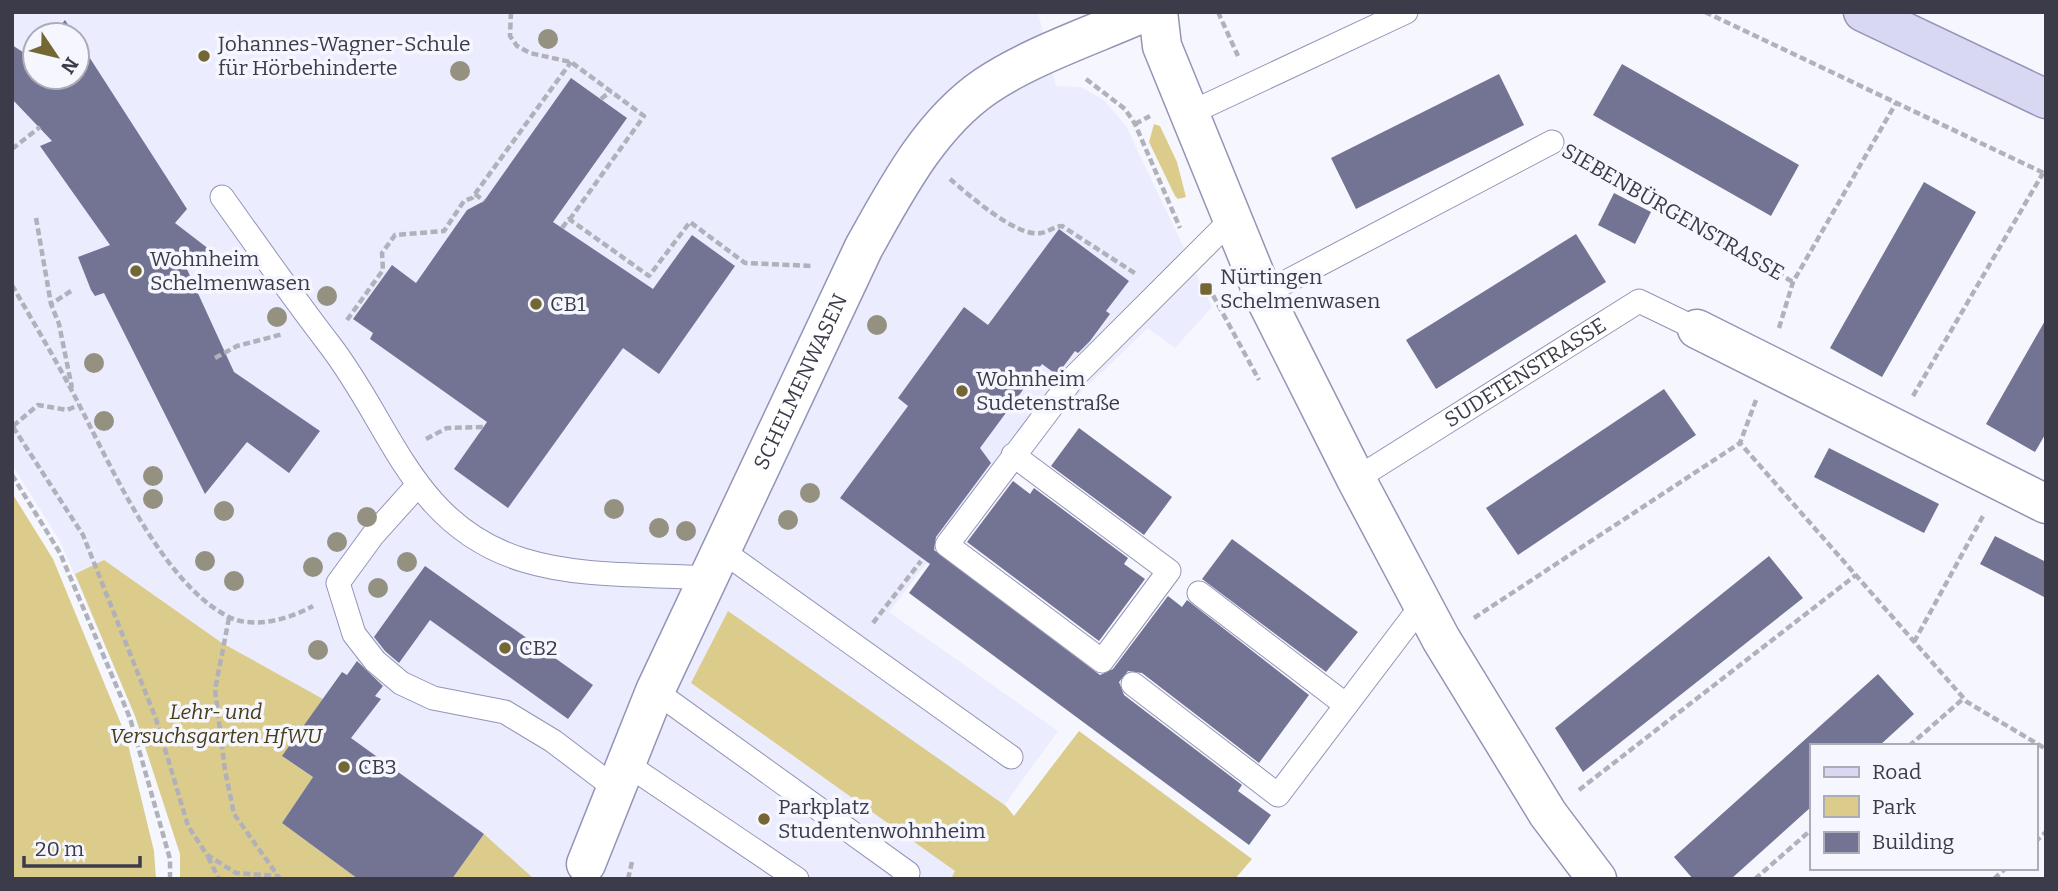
<svg xmlns="http://www.w3.org/2000/svg" width="2058" height="891" viewBox="0 0 2058 891" font-family="Bitter,serif">
	<style>
		.built { fill: #ebecfe; fill-rule: evenodd }
		.green { fill: #dccc8c }
		.building { fill: #737494 }
		.lines { fill: none; stroke-linecap: round; stroke-linejoin: round }
		.lane-casing { stroke: #9394b6; stroke-width: 25 }
		.street-casing { stroke: #9394b6; stroke-width: 41 }
		.secondary-casing { stroke: #9394b6; stroke-width: 41 }
		.path { stroke: #b0b1ba; stroke-width: 4.5; stroke-dasharray: 7 3.5; stroke-linecap: butt }
		.lane { stroke: #fff; stroke-width: 23 }
		.street { stroke: #fff; stroke-width: 38 }
		.secondary { stroke: #d9d8f3; stroke-width: 38 }
		.tree { fill: #959180 }
		.poi-dot { fill: #746734; stroke: #f6f7fe; stroke-width: 2.5 }
		.labels { text-anchor: middle; dominant-baseline: central; stroke-width: 7; stroke-linejoin: round; paint-order: stroke }
		.poi-label { font-size: 21px; fill: #3b3b49; stroke: #f6f7fe; text-anchor: start }
		.street-label { font-size: 21px; fill: #3b3b49; stroke: #f6f7fe }
		.park-label { font-size: 21px; font-style: italic; fill: #463d19; stroke: #f6f7fe }
	</style>
	<rect width="100%" height="100%" fill="#f6f7fe"/>
	<path class="built" d="M12 12H1038L1056 86 1081 87 1105 101 1126 126 1212 307 1175 348 1148 328 1076 397 945 556 926 564 889 612 1058 731 951 879H180V854L135 716 60 541 12 465ZM35 35H77V77H35Z"/>
	<g class="green">
		<polygon points="1154,124 1160,126 1177,162 1186,197 1178,199 1175,196 1149,142"/>
		<polygon points="12,493 53,559 126,736 154,851 156,879 12,879"/>
		<polygon points="104,560 222,643 323,699 283,757 313,777 282,823 358,879 180,879 180,854 135,716 75,574"/>
		<polygon points="728,611 1006,806 1014,816 1079,731 1252,859 1235,879 951,879 955,871 691,683"/>
		<polygon points="484,834 534,879 452,879"/>
	</g>
	<g class="building">
		<polygon points="65,20 75,35 53,35"/>
		<polygon points="77,38 187,209 175,223 214,253 185,265 234,372 320,431 289,473 247,442 205,494 104,293 95,296 91,290 78,257 110,245 40,146 52,141 12,99 12,45 35,60 35,77 77,77"/>
		<polygon points="1622,64 1799,165 1771,216 1593,115"/>
		<polygon points="1499,74 1524,125 1356,209 1331,158"/>
		<polygon points="571,78 627,118 553,222 653,289 692,235 735,266 659,374 623,348 508,508 454,469 487,422 370,339 373,333 353,319 392,265 416,283 467,210 484,201"/>
		<polygon points="1924,182 1976,212 1882,377 1830,348"/>
		<polygon points="1614,193 1651,212 1635,244 1598,225"/>
		<polygon points="1059,229 1129,281 1106,311 1110,314 1090,341 1078,353 1075,351 1057,375 1042,364 980,448 991,463 936,537 934,550 1100,675 1113,669 1168,596 1182,607 1187,600 1309,695 1259,763 1142,673 1128,671 1119,682 1124,695 1242,785 1238,791 1271,815 1249,845 909,593 930,564 840,498 908,406 898,398 964,307 988,325"/>
		<polygon points="1576,234 1606,282 1436,389 1406,340"/>
		<polygon points="2046,319 2046,433 2035,452 1986,424"/>
		<polygon points="1664,389 1696,435 1518,555 1486,508"/>
		<polygon points="1079,428 1172,497 1144,535 1051,466"/>
		<polygon points="1829,448 1939,504 1924,533 1814,477"/>
		<polygon points="1013,481 1030,494 1034,488 1128,558 1124,564 1145,579 1099,641 967,542"/>
		<polygon points="1995,536 2046,562 2046,598 1980,564"/>
		<polygon points="1232,539 1358,632 1326,672 1202,579"/>
		<polygon points="1769,556 1803,598 1583,772 1555,728"/>
		<polygon points="425,566 593,685 568,719 430,620 399,663 385,651 374,637"/>
		<polygon points="357,661 383,686 375,696 381,699 351,738 484,834 452,879 358,879 282,823 313,777 282,756 342,672 347,675"/>
		<polygon points="1878,674 1914,714 1879,746 1811,746 1811,807 1731,879 1693,879 1674,857"/>
	</g>
	<g class="lines">
		<g class="lane-casing">
			<g id="lane">
				<polyline points="1188,114 1406,12"/>
				<path d="M222 197C257 246 292 296 329 344 392 425 412 526 523 560 581 578 648 574 708 578"/>
				<polyline points="1263,294 1552,142"/>
				<polyline points="1013,455 1169,571 1102,661 947,545 1073,378 1232,219"/>
				<path id="s1" d="M1356 479 1639 301 1697 329"/>
				<polyline points="417,486 373,535 338,583 354,634 375,661 401,683 433,698 505,712 553,741 615,788"/>
				<polyline points="721,550 1011,757"/>
				<polyline points="1199,593 1346,705"/>
				<polyline points="1133,684 1278,795 1422,605"/>
				<polyline points="655,691 908,873 904,879"/>
				<polyline points="625,763 797,879"/>
			</g>
		</g>
		<g class="street-casing">
			<g id="street">
				<polyline points="1158,12 1162,46 1263,294 1356,479 1441,639 1548,814 1597,879"/>
				<polyline points="1697,329 2046,504"/>
				<path id="s2" d="M586 864 655 691 864 247C896 190 930 124 986 86 1030 56 1096 34 1145 12"/>
			</g>
		</g>
		<g class="secondary-casing">
			<polyline id="secondary" points="1863,12 2046,99"/>
		</g>
		<g class="path">
			<polyline points="511,12 510,36 517,46 530,53 571,62 644,116 570,219"/>
			<polyline points="1218,12 1238,56"/>
			<polyline points="1705,12 2046,174"/>
			<polyline points="1086,79 1125,109 1135,124 1180,228"/>
			<polyline points="601,99 611,91"/>
			<polyline points="1135,124 1150,116"/>
			<polyline points="12,149 40,127"/>
			<polyline points="1577,157 1793,282"/>
			<path d="M950 179C969 195 1017 238 1041 233 1049 232 1054 226 1062 226L1136 274"/>
			<polyline points="475,194 484,201"/>
			<polyline points="36,218 51,304"/>
			<polyline points="562,228 569,219 649,276 690,222 745,263 813,266"/>
			<path d="M12 285C32 320 53 355 72 391 108 459 159 580 227 616 253 630 289 619 313 606"/>
			<polyline points="1208,286 1259,380"/>
			<polyline points="71,291 51,304 59,324 72,388"/>
			<polyline points="347,320 383,270 382,253 395,235 444,231 464,201 472,198 571,62"/>
			<polyline points="1779,328 1793,282 1896,103"/>
			<polyline points="215,358 237,346 283,334"/>
			<polyline points="1913,396 2043,173"/>
			<polyline points="1756,400 1740,443 1967,702 2046,749"/>
			<polyline points="13,426 38,405 67,410 79,405"/>
			<polyline points="13,427 83,535 156,719 188,826 207,855 236,873 278,876 280,879"/>
			<polyline points="426,439 447,428 484,427"/>
			<polyline points="12,475 60,553 130,718 170,859 170,879"/>
			<polyline points="229,618 215,690 225,770 234,814 278,876"/>
			<polyline points="1474,618 1740,443"/>
			<polyline points="873,623 921,561"/>
			<polyline points="1914,642 1983,516"/>
			<polyline points="1909,746 1964,698"/>
			<polyline points="1579,790 1856,575"/>
			<polyline points="2035,842 2046,832"/>
			<polyline points="208,857 219,879"/>
			<polyline points="628,879 632,862"/>
			<polyline points="1755,879 1811,830"/>
			<polyline points="1994,879 2006,868"/>
		</g>
		<use href="#lane" class="lane"/>
		<use href="#street" class="street"/>
		<use href="#secondary" class="secondary"/>
	</g>
	<g class="tree">
		<circle cx="548" cy="39" r="10"/>
		<circle cx="460" cy="71" r="10"/>
		<circle cx="327" cy="296" r="10"/>
		<circle cx="277" cy="317" r="10"/>
		<circle cx="877" cy="325" r="10"/>
		<circle cx="94" cy="363" r="10"/>
		<circle cx="104" cy="421" r="10"/>
		<circle cx="153" cy="476" r="10"/>
		<circle cx="810" cy="493" r="10"/>
		<circle cx="153" cy="499" r="10"/>
		<circle cx="614" cy="509" r="10"/>
		<circle cx="224" cy="511" r="10"/>
		<circle cx="367" cy="517" r="10"/>
		<circle cx="788" cy="520" r="10"/>
		<circle cx="659" cy="528" r="10"/>
		<circle cx="686" cy="531" r="10"/>
		<circle cx="337" cy="542" r="10"/>
		<circle cx="205" cy="561" r="10"/>
		<circle cx="407" cy="562" r="10"/>
		<circle cx="313" cy="567" r="10"/>
		<circle cx="234" cy="581" r="10"/>
		<circle cx="378" cy="588" r="10"/>
		<circle cx="318" cy="650" r="10"/>
	</g>
	<g class="poi-dot">
		<circle cx="204" cy="56" r="7"/>
		<circle cx="136" cy="271" r="7"/>
		<rect x="1199" y="282" width="14" height="14" rx="3.5"/>
		<circle cx="536" cy="304" r="7"/>
		<circle cx="962" cy="391" r="7"/>
		<circle cx="505" cy="648" r="7"/>
		<circle cx="344" cy="767" r="7"/>
		<circle cx="764" cy="819" r="7"/>
	</g>
	<g class="labels">
		<g class="poi-label">
			<text x="218" y="44">Johannes-Wagner-Schule<tspan x="218" dy="24">für Hörbehinderte</tspan></text>
			<text x="150" y="259">Wohnheim<tspan x="150" dy="24">Schelmenwasen</tspan></text>
			<text x="1220" y="277">Nürtingen<tspan x="1220" dy="24">Schelmenwasen</tspan></text>
			<text x="550" y="304">CB1</text>
			<text x="976" y="379">Wohnheim<tspan x="976" dy="24">Sudetenstraße</tspan></text>
			<text x="519" y="648">CB2</text>
			<text x="358" y="767">CB3</text>
			<text x="778" y="807">Parkplatz<tspan x="778" dy="24">Studentenwohnheim</tspan></text>
		</g>
		<g class="street-label">
			<text transform="translate(1673 212) rotate(30)">SIEBENBÜRGENSTRASSE</text>
			<text stroke="none"><textPath href="#s1" startOffset="200">SUDETENSTRASSE</textPath></text>
			<text stroke="none"><textPath href="#s2" startOffset="528">SCHELMENWASEN</textPath></text>
		</g>
		<g class="park-label">
			<text x="216" y="712">Lehr- und<tspan x="216" dy="24">Versuchsgarten HfWU</tspan></text>
		</g>
	</g>
	<rect width="2058" height="891" fill="none" stroke="#3b3b49" stroke-width="28"/>
	<rect x="1810" y="744" width="228" height="126" fill="#f6f7fe" stroke="#abacb6" stroke-width="2"/>
	<rect x="1824" y="767" width="35" height="10" fill="#d9d8f3" stroke="#abacb6" stroke-width="2"/>
	<text x="1872" y="779" font-size="21" fill="#3b3b49">Road</text>
	<rect x="1824" y="796" width="35" height="21" fill="#dccc8c" stroke="#abacb6" stroke-width="2"/>
	<text x="1872" y="814" font-size="21" fill="#3b3b49">Park</text>
	<rect x="1824" y="832" width="35" height="21" fill="#737494" stroke="#abacb6" stroke-width="2"/>
	<text x="1872" y="849" font-size="21" fill="#3b3b49">Building</text>
	<g transform="translate(56 56) rotate(125)"><circle r="33" fill="#f6f7fe" stroke="#abacb6" stroke-width="2"/>
	<path d="M0-5L12 26L0 18L-12 26Z" fill="#746734"/>
	<text y="-10" font-size="19" font-weight="bold" text-anchor="middle" fill="#3b3b49">N</text>
	</g>
	<path d="M24 856v10h116v-10" fill="none" stroke="#3b3b49" stroke-width="3.5"/>
	<text x="35" y="856" font-size="21" fill="#3b3b49" stroke="#f6f7fe" stroke-width="5" paint-order="stroke">20 m</text>
</svg>
